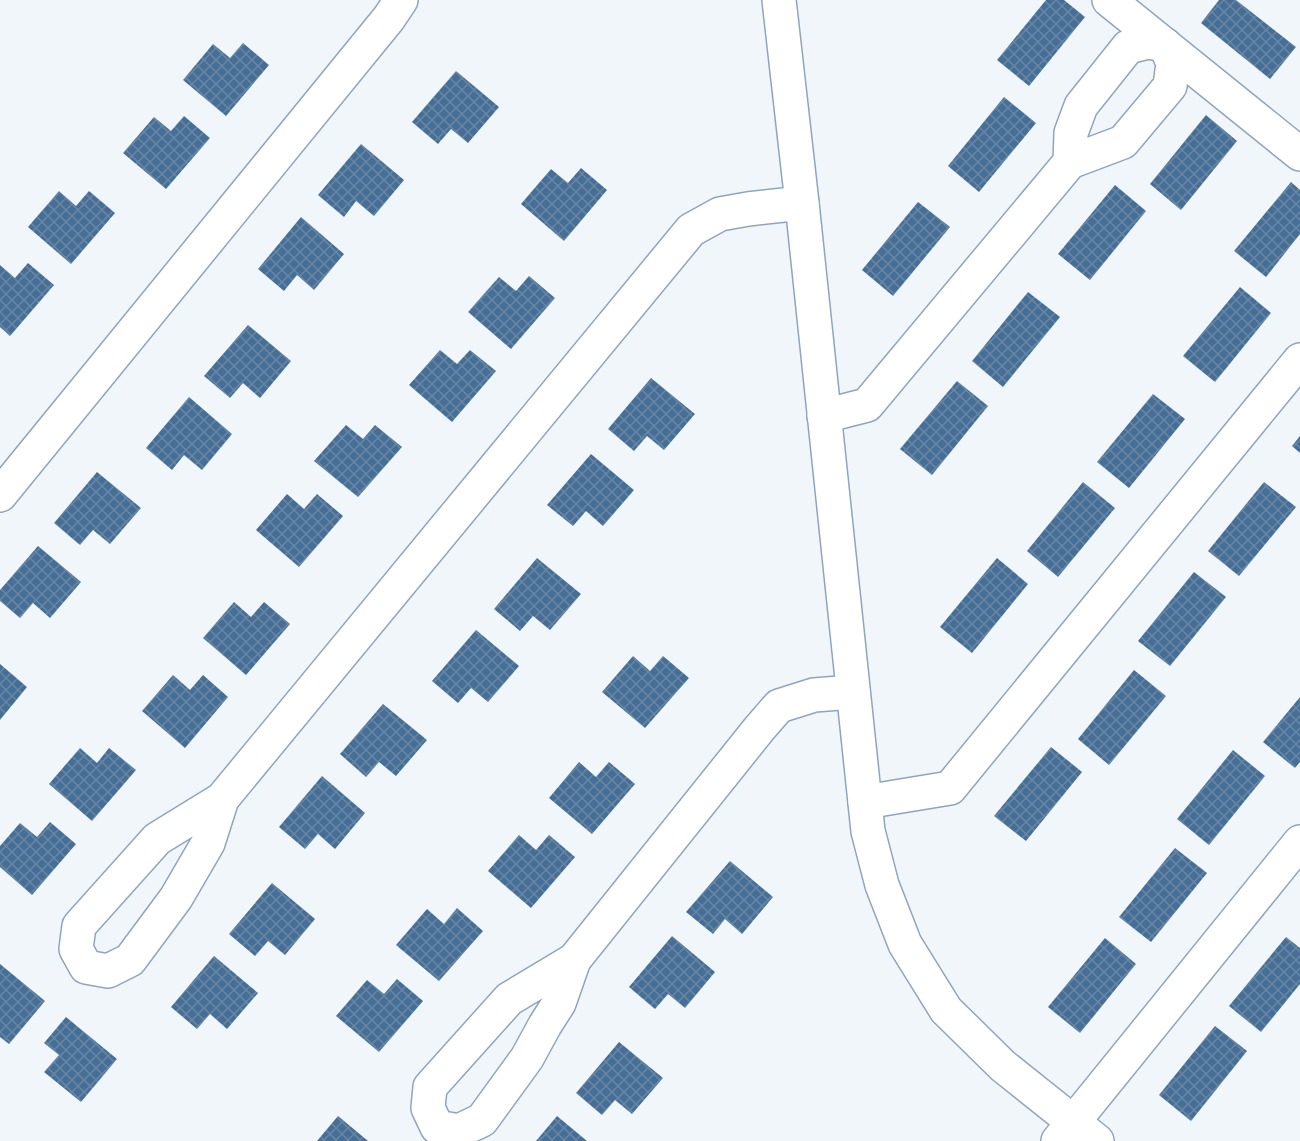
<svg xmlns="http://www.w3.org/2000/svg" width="1300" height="1141" viewBox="0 0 1300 1141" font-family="'DM Sans',sans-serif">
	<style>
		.building { fill: url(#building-cross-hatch) }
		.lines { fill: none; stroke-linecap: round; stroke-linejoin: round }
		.minor-casing { stroke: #90a5bc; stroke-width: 36 }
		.minor { stroke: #fff; stroke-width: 33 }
	</style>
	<defs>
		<pattern id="building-cross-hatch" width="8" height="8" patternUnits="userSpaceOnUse" patternTransform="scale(1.5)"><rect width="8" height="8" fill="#466f98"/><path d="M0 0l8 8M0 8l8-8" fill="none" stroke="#6986a3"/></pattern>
	</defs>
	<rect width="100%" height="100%" fill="#f1f6fb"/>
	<g class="building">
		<polygon points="1046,0 1064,0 1085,17 1029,86 997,60"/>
		<polygon points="1219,0 1236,0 1296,47 1270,79 1201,23"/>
		<polygon points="243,43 269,65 226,116 183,80 213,44 230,58"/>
		<polygon points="456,71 499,107 468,143 451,129 438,144 412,122"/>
		<polygon points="1004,97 1036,123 979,192 948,166"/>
		<polygon points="1206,115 1237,141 1181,210 1150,184"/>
		<polygon points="184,116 210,138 166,189 123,153 154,117 171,131"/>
		<polygon points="361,144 404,180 374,216 356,201 344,217 318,195"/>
		<polygon points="581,168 607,190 564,241 521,204 551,169 568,183"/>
		<polygon points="1291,182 1300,190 1300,234 1266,277 1234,251"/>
		<polygon points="1115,185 1146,211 1090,280 1058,254"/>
		<polygon points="59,191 76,206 89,191 115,213 71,264 28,227"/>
		<polygon points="918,202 950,227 893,296 862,270"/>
		<polygon points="301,217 344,254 314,290 297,275 284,291 258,269"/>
		<polygon points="28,263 54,285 10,336 0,327 0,265 15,278"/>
		<polygon points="529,276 555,298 511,349 468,312 499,277 516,291"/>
		<polygon points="1240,287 1271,313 1215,382 1183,356"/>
		<polygon points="1028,292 1060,317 1003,387 972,361"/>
		<polygon points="248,325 291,361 260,398 243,383 230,398 204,376"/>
		<polygon points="440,350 457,364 470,350 496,371 452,422 409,385"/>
		<polygon points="651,378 695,414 664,450 647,436 634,451 608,429"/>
		<polygon points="957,381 988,406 932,475 900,449"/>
		<polygon points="1153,394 1185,419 1129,488 1097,462"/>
		<polygon points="189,397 232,434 202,470 184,455 172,470 146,448"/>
		<polygon points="346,425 363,439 375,425 402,447 358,497 314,461"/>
		<polygon points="1300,436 1300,453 1292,446"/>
		<polygon points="591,454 634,490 603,526 586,511 573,526 547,505"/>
		<polygon points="97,472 141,508 110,544 93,530 80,545 54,523"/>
		<polygon points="1083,482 1115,508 1058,577 1027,551"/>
		<polygon points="1264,482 1296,507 1239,576 1208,551"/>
		<polygon points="287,494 304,509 317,494 343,516 299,567 256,530"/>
		<polygon points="38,546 81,582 50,618 33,603 20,618 0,601 0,590"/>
		<polygon points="537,558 581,594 550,630 533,616 520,631 494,609"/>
		<polygon points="997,558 1028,584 972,653 940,627"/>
		<polygon points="1194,572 1226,597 1170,666 1138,641"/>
		<polygon points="234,602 251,617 264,602 290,624 246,675 203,638"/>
		<polygon points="476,630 519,666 488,702 471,688 458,703 432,681"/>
		<polygon points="633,656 650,671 663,656 689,678 645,728 602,692"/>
		<polygon points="0,664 27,687 0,720"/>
		<polygon points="1134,670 1166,696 1109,765 1078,739"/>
		<polygon points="173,675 190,690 203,675 228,697 185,748 142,711"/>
		<polygon points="1300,697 1300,762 1295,768 1263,742"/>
		<polygon points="383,704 427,740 396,776 379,762 366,777 340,754"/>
		<polygon points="1051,747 1082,772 1026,841 994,816"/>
		<polygon points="80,748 97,763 109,748 136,770 92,821 49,784"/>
		<polygon points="1233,750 1265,776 1209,845 1177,819"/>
		<polygon points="579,762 596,777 609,762 635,784 592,834 549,798"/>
		<polygon points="322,776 365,813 335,849 318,834 305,849 279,827"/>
		<polygon points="50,822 76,844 32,895 0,867 0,846 20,823 37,837"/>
		<polygon points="519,835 536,850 549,835 575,857 531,908 488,871"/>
		<polygon points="1175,848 1207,873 1151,942 1119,917"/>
		<polygon points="730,861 773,897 742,934 725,919 713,934 686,912"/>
		<polygon points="272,883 315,919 285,955 268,941 255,956 229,934"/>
		<polygon points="457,908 483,931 439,981 396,945 427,909 444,924"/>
		<polygon points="672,936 715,972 685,1008 668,994 655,1009 629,987"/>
		<polygon points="1286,937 1300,948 1300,984 1261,1032 1229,1006"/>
		<polygon points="1105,938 1136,964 1080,1033 1048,1007"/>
		<polygon points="214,956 258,993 227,1029 210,1014 197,1029 171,1007"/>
		<polygon points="0,964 45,1001 9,1044 0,1037"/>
		<polygon points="397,979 423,1001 379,1052 336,1016 367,980 384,994"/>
		<polygon points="66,1017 117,1059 81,1102 44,1072 59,1055 44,1043"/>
		<polygon points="1215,1026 1247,1051 1191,1121 1159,1095"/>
		<polygon points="619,1042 663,1078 632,1114 615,1100 602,1115 576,1093"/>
		<polygon points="338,1116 368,1141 317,1141"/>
		<polygon points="557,1116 587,1141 536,1141"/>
	</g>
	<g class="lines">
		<g class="minor-casing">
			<g id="minor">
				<polyline points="779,0 802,203 868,831 882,885 905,944 946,1010 1003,1066 1097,1141"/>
				<polyline points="1109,0 1300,154"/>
				<polyline points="824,416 867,405 1070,162 1123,142 1170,86 1173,63 1165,45 1148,42 1128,47 1081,106 1071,133 1070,162"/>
				<polyline points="0,495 389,18 401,0"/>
				<polyline points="222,799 208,843 176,898 130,960 108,971 86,967 76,949 79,926 157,839 222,799 691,230 720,214 748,209 802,203"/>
				<polyline points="865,802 950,788 1300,360"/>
				<polyline points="574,960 559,1003 545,1025 527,1058 482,1120 459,1131 437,1127 428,1108 430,1087 509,999 574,960 759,729 779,706 814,695 853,692"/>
				<polyline points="1058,1141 1300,842"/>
			</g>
		</g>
		<use href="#minor" class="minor"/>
	</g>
</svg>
